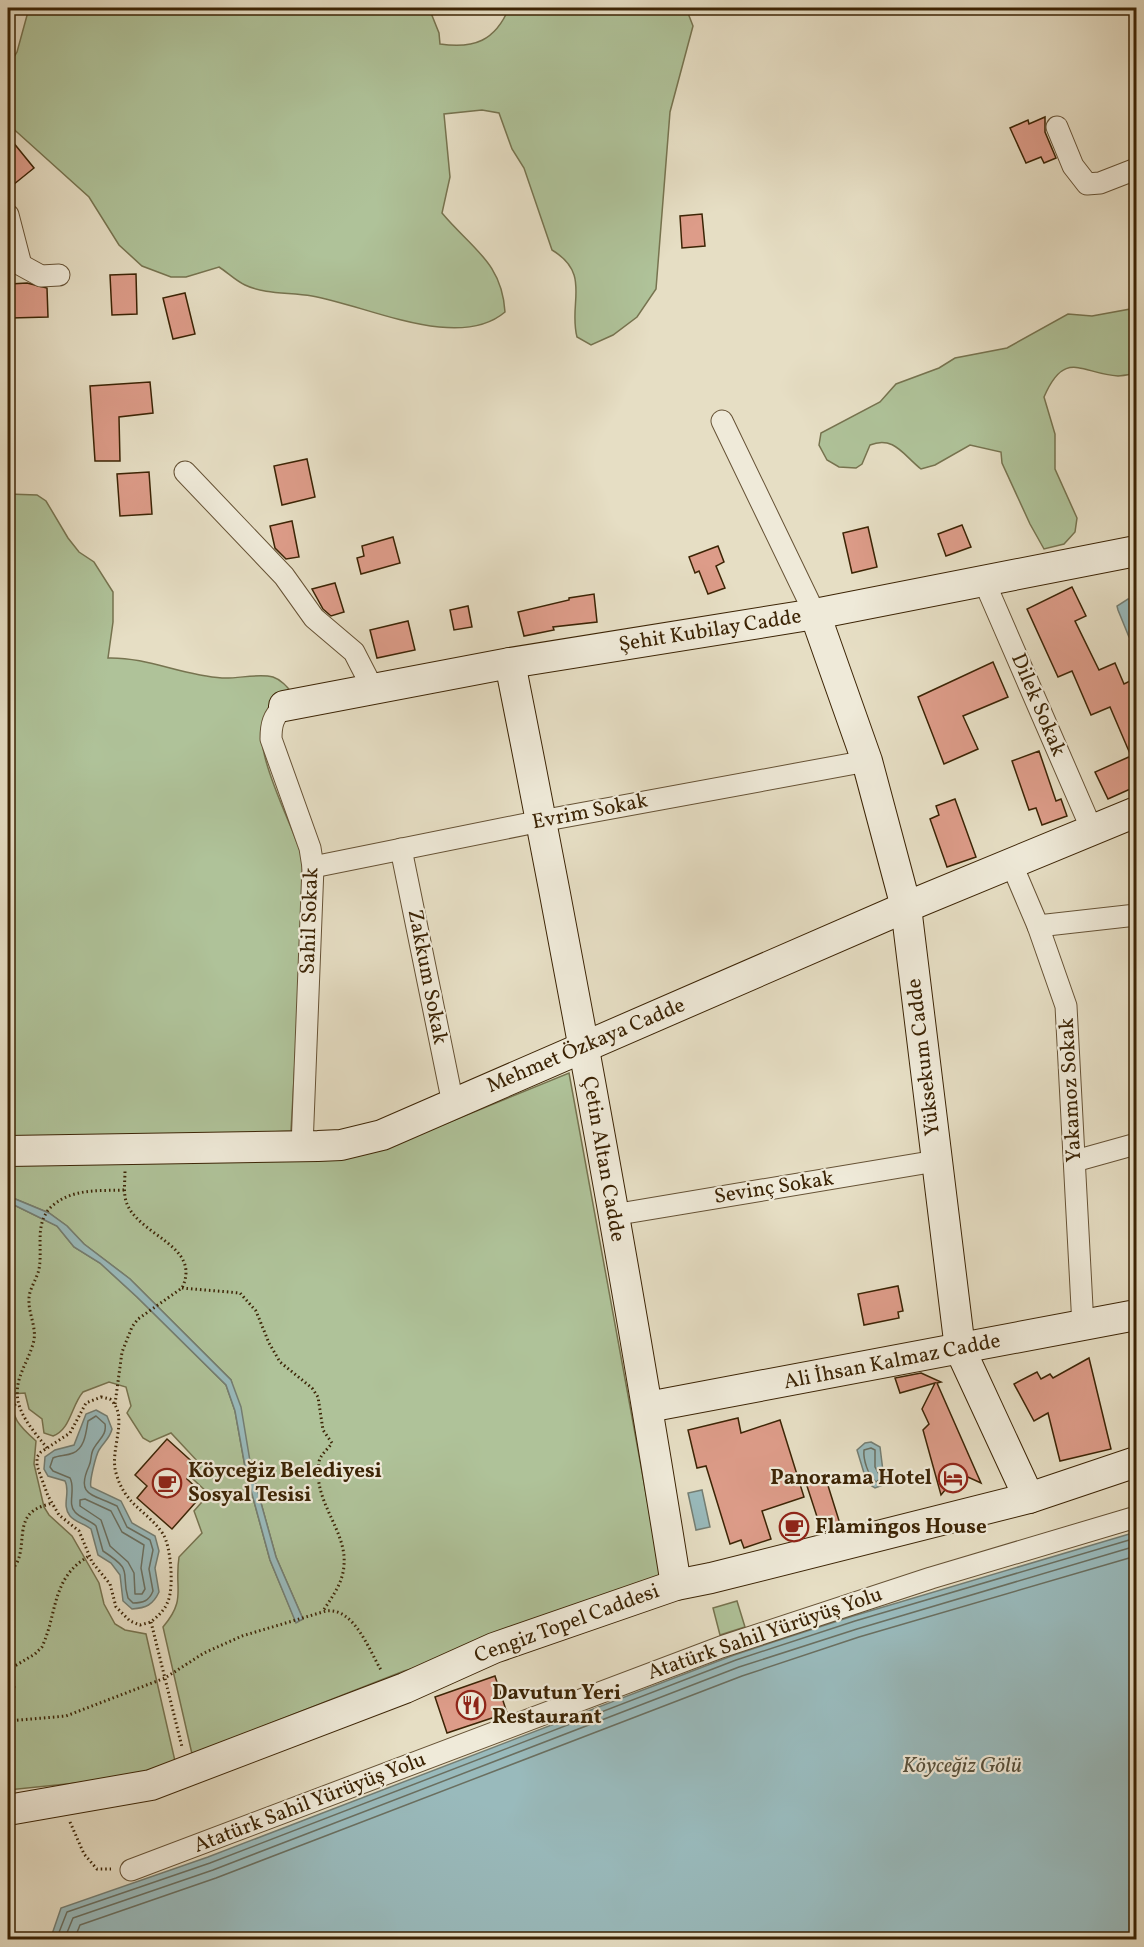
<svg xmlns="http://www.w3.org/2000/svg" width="1144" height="1947" viewBox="0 0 1144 1947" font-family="Vollkorn,serif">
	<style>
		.green { fill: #afc299; stroke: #76734f; stroke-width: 1.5 }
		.water { fill: #99babc; stroke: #747e73; stroke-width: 1.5 }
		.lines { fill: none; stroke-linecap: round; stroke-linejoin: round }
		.shore { stroke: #6a6f60; stroke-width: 1.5 }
		.building { fill: #dd9c89; stroke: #3c2405; stroke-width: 1.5 }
		.street-casing { stroke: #665235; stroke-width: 23 }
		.secondary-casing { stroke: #3c2405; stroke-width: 32 }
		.path { stroke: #3c2405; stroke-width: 3; stroke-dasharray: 1.5 3; stroke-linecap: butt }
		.street { stroke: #efead9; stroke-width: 21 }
		.secondary { stroke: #efead9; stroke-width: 30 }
		.labels { text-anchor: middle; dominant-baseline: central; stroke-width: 4.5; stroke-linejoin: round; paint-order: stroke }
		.street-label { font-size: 21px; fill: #3c2405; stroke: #efead9 }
		.poi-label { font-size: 21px; font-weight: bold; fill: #3c2405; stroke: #efead9; text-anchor: start }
		.water-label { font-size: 22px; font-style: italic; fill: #58513c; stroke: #efead9 }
	</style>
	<rect width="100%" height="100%" fill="#e6dec4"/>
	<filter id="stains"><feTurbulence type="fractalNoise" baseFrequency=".00333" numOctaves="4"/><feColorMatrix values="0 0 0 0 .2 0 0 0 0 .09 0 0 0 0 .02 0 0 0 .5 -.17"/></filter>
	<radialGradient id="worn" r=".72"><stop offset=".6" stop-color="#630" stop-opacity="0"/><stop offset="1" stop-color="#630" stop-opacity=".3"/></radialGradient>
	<g class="green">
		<path d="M29 8H429L439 33 440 44C474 49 495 41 509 8H686L693 26 670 112 656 289 637 317 613 335 591 345 577 337C568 303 592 274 552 250L524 168 512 149 499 113 482 110 444 114 450 177 442 213C471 248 502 262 505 312 458 352 366 305 312 296 289 292 266 295 245 285 236 281 227 272 219 267L186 277H171L142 266 119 245 89 197 8 124V67L17 52Z"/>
		<path d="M1136 308V373C1131 374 1124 376 1118 376 1082 374 1065 348 1044 397L1055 434V469L1077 518 1075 532 1064 544 1044 549 1030 524 1002 463 1001 452 970 445 935 465 921 469C904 456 894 435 870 445L862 464 856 468 839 467 827 460 819 445 821 433 880 402 896 384 939 368 955 358 1007 348 1068 314 1092 316Z"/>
		<path d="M8 494 37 495 46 501 68 538 79 552 94 562 113 592V622L108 658C148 657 183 676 222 678 238 679 258 673 273 677 282 680 288 688 294 695 287 699 275 702 270 708 240 739 299 831 306 870L291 1131 8 1145Z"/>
		<path d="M569 1073 660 1570 659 1589 500 1644 404 1671 192 1754 163 1627C187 1599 174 1589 179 1557L202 1533 194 1511 209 1494 193 1479 201 1465 171 1433 150 1442 143 1438 127 1413 131 1406 126 1387 109 1382 83 1392C71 1406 71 1429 53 1436L44 1433 42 1419 29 1409 25 1393 11 1394C12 1419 18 1425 36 1441L34 1464 44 1507 49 1515 72 1536 99 1583 104 1604 115 1624 125 1630 146 1634 175 1761 125 1778 8 1790V1202L57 1226 74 1247 100 1263 137 1297 226 1385 235 1411 246 1472 270 1560 296 1622 303 1619 276 1557 251 1467 231 1380 130 1279 84 1244 67 1226 49 1213 8 1196V1163L418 1135Z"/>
		<polygon points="737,1601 745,1627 720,1635 713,1608"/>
	</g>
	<g class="water">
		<polygon points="1128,599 1133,599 1136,605 1134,619 1136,641 1129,637 1118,610 1117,606"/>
		<polygon points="8,1196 49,1213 67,1226 84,1244 130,1279 231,1380 241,1407 251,1467 276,1557 303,1619 296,1623 270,1560 246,1472 235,1411 226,1385 137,1297 100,1263 74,1247 57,1226 8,1202"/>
		<path d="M96 1410 107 1416 112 1429C110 1438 104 1442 99 1450 96 1455 89 1482 91 1487L121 1501 132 1523 155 1536 159 1551 155 1568 159 1592C153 1605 146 1608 132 1609L123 1601 120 1575 111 1563 98 1555 91 1529C85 1524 75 1522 70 1516 61 1505 71 1492 65 1481L48 1476 44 1469 45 1457 55 1450 74 1445 86 1414Z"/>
		<polygon points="871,1442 880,1447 883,1471 890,1472 894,1481 875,1488 867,1483 857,1450 865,1443"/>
		<polygon points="702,1490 710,1527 696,1530 688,1493"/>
		<polygon points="1136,1532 1136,1939 50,1940 61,1908 208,1857 734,1655 853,1616"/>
	</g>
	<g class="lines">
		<g class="shore">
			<path d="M96 1416 105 1424C107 1435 99 1439 94 1448 90 1454 92 1460 89 1466 75 1497 94 1494 117 1506L127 1527 150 1540 153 1550 149 1569 153 1591C149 1601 143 1603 133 1603L128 1598C120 1570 135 1572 103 1551L96 1526C90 1520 80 1518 75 1512 67 1504 76 1489 70 1478L53 1471 50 1467 53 1458C59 1455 66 1456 73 1453 85 1448 86 1432 88 1421Z"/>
			<path d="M871 1448 875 1450V1467L881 1478 876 1482C868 1476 863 1459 864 1450Z"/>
			<polygon points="85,1499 111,1511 122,1532 144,1545 141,1568 145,1589 142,1594 135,1594 134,1573 128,1562 110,1546 101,1520 80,1506 80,1500"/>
			<polyline points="56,1940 67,1912 210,1863 736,1660 855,1621 1136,1538"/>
			<polyline points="64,1940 73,1918 213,1870 739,1667 857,1629 1136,1546"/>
			<polyline points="74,1940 80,1925 216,1878 742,1676 859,1637 1136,1556"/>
		</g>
	</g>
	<g class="building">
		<polygon points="1045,117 1045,132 1056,158 1044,163 1041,157 1026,163 1010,128 1028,120 1029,124"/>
		<polygon points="8,136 34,168 8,189"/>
		<polygon points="702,214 705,246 682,248 680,216"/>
		<polygon points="136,274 137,314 112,315 110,275"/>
		<polygon points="27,283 47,288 48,317 11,318 10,284"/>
		<polygon points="185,293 195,334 173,339 163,298"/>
		<polygon points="150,382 153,413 119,417 120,461 95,461 90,386"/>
		<polygon points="307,459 315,497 282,505 274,466"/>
		<polygon points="149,472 152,514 120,516 117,474"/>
		<polygon points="292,521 299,557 286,559 275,548 270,526"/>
		<polygon points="962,525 971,547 946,556 938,534"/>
		<polygon points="868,527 877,567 852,573 843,533"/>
		<polygon points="393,537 400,563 361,574 357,558 364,556 362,546"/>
		<polygon points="718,546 724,562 716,566 725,588 708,594 699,571 695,573 689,557"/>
		<polygon points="335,583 344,612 331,616 323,609 312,589"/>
		<polygon points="1072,587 1086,616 1075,621 1099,670 1115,663 1124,684 1130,681 1137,695 1137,786 1108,799 1095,772 1131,756 1110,707 1091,715 1072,671 1058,677 1027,609"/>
		<polygon points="594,594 597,622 553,627 554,630 524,636 518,612 569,600 569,598"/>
		<polygon points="468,606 472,627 454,630 450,610"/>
		<polygon points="408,621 415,650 377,658 370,630"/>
		<polygon points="993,662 1008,697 963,716 978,749 944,764 918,697"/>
		<polygon points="1039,751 1056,801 1061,799 1067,816 1042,825 1036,808 1029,810 1012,761"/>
		<polygon points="955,799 976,857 947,867 930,819 939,815 936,806"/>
		<polygon points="898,1286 903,1311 898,1312 899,1318 864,1325 858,1294"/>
		<polygon points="1089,1358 1111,1449 1060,1461 1048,1413 1034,1421 1014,1384 1037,1372 1041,1379 1050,1374 1053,1378"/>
		<polygon points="921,1373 941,1382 937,1383 981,1483 959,1473 941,1495 923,1430 929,1424 922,1409 935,1383 900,1393 895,1378"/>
		<polygon points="738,1418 741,1433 780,1420 804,1497 762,1511 771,1539 744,1548 741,1540 730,1544 706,1466 697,1468 688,1430"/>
		<polygon points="167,1439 198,1467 187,1479 203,1494 172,1529 137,1498 147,1486 135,1475"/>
		<polygon points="825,1476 841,1527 822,1532 806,1483"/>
		<polygon points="495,1676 507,1713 447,1733 435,1697"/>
	</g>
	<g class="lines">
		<g class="street-casing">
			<g id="street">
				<polyline points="1057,127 1073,166 1087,184 1100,183 1136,169"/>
				<polyline points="8,215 21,265 41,276 59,275"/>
				<polyline points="722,421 815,614"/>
				<polyline points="185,472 284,576 314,618 354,652 373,689"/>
				<polyline points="984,581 1092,830"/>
				<path d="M284 706C273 717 271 724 271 739L310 848 313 867 302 1147"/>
				<polyline points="401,849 453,1104"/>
				<polyline points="1012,865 1038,926 1066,1006 1083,1326"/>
				<polyline points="313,867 541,821 867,761"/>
				<polyline points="1038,926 1136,915"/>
				<polyline points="1075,1161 1136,1144"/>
				<polyline points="613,1215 936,1161"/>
				<polyline points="131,1870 721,1647 931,1578 1136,1517"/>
			</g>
		</g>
		<g class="secondary-casing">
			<g id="secondary">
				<polyline points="815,614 867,761 906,907 960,1349 1029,1498"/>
				<path d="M510 663C571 969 627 1277 676 1585"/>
				<polyline points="284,706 510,663 815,614 1136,551"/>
				<polyline points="8,1151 318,1146 341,1145 382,1135 906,907 1136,812"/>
				<polyline points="648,1407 1136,1315"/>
				<polyline points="8,1810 151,1785 405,1688 494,1648 676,1585 711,1578 1029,1498 1136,1462"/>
			</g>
		</g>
		<g class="path">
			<path d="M182 1288 240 1293 256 1311 269 1343 280 1362 312 1388 318 1397 323 1430 332 1443C328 1449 320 1455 319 1462 312 1501 347 1530 344 1565 343 1583 332 1597 323 1611"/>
			<path d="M101 1397 110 1399C130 1417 109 1449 116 1473 125 1506 148 1511 163 1534 171 1546 174 1588 168 1601 165 1610 158 1616 151 1622L140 1625 130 1621 116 1607 110 1584 92 1562 79 1531 59 1515 48 1496 37 1466V1457L41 1452 70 1433 86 1403Z"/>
			<path d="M115 1404 122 1352 132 1327 138 1319 182 1288C202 1246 141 1237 127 1204 123 1195 125 1181 125 1171"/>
			<polyline points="8,1411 18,1402"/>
			<path d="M47 1448C36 1434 22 1419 18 1401 14 1378 27 1365 33 1344 38 1329 28 1314 29 1299 29 1289 37 1279 39 1269 43 1248 34 1224 51 1207 71 1188 100 1191 125 1190"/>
			<path d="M8 1572C30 1559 14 1525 33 1511 38 1507 46 1505 52 1503"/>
			<polyline points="151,1622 182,1747"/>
			<path d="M8 1670 35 1654 42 1647C58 1612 51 1578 89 1556"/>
			<polyline points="8,1674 14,1687 8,1704"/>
			<path d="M8 1721 66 1716 165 1678 204 1653 242 1636 326 1611C354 1607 369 1650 381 1670"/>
			<polyline points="70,1822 84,1854 97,1869 111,1869"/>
		</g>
		<use href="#street" class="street"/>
		<use href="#secondary" class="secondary"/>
	</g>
	<defs>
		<g id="hotel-ring" transform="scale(1.5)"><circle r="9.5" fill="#efead9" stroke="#8f2418" stroke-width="1.5"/><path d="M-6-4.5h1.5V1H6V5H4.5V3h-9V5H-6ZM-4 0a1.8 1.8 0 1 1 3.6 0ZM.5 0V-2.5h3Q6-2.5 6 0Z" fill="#8f2418"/></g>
		<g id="cafe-ring" transform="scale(1.5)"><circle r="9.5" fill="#efead9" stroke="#8f2418" stroke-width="1.5"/><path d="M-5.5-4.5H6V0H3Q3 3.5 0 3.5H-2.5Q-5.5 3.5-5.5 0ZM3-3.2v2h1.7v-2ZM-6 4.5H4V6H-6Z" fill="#8f2418"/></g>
		<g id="restaurant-ring" transform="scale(1.5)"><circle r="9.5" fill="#efead9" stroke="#8f2418" stroke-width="1.5"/><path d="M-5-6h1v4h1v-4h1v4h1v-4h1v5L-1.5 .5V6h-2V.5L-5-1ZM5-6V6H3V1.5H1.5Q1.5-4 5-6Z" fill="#8f2418"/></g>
	</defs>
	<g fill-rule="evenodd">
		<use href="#hotel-ring" x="953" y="1478"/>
		<use href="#cafe-ring" x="167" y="1483"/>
		<use href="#cafe-ring" x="794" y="1527"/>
		<use href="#restaurant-ring" x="471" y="1705"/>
	</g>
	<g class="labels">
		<g class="street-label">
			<text transform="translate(710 631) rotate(-9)">Şehit Kubilay Cadde</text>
			<text transform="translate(1038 705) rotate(67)">Dilek Sokak</text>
			<text transform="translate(590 812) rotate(-11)">Evrim Sokak</text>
			<text transform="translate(310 921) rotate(-88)">Sahil Sokak</text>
			<text transform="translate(427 977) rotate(79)">Zakkum Sokak</text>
			<text transform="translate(586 1046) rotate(-23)">Mehmet Özkaya Cadde</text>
			<text transform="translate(924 1057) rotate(-97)">Yüksekum Cadde</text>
			<text transform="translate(1071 1090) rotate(-93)">Yakamoz Sokak</text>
			<text transform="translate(603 1159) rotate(80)">Çetin Altan Cadde</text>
			<text transform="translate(774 1188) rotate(-9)">Sevinç Sokak</text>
			<text transform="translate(892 1362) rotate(-11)">Ali İhsan Kalmaz Cadde</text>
			<text transform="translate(567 1624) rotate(-20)">Cengiz Topel Caddesi</text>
			<text transform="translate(765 1634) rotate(-19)">Atatürk Sahil Yürüyüş Yolu</text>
			<text transform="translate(310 1803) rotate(-21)">Atatürk Sahil Yürüyüş Yolu</text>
		</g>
		<g class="poi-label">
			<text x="188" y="1471">Köyceğiz Belediyesi<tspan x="188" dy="24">Sosyal Tesisi</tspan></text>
			<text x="932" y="1478" text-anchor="end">Panorama Hotel</text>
			<text x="815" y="1527">Flamingos House</text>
			<text x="492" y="1693">Davutun Yeri<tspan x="492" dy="24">Restaurant</tspan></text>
		</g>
		<g class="water-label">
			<text x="962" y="1766">Köyceğiz Gölü</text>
		</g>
	</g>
	<rect width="1144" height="1947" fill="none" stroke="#e6dec4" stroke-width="30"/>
	<rect x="9" y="9" width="1126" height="1929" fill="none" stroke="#3c2405" stroke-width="3"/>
	<rect x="15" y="15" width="1114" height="1917" fill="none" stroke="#3c2405" stroke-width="1.5"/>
	<rect width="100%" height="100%" filter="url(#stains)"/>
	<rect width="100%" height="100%" fill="url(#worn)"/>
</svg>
